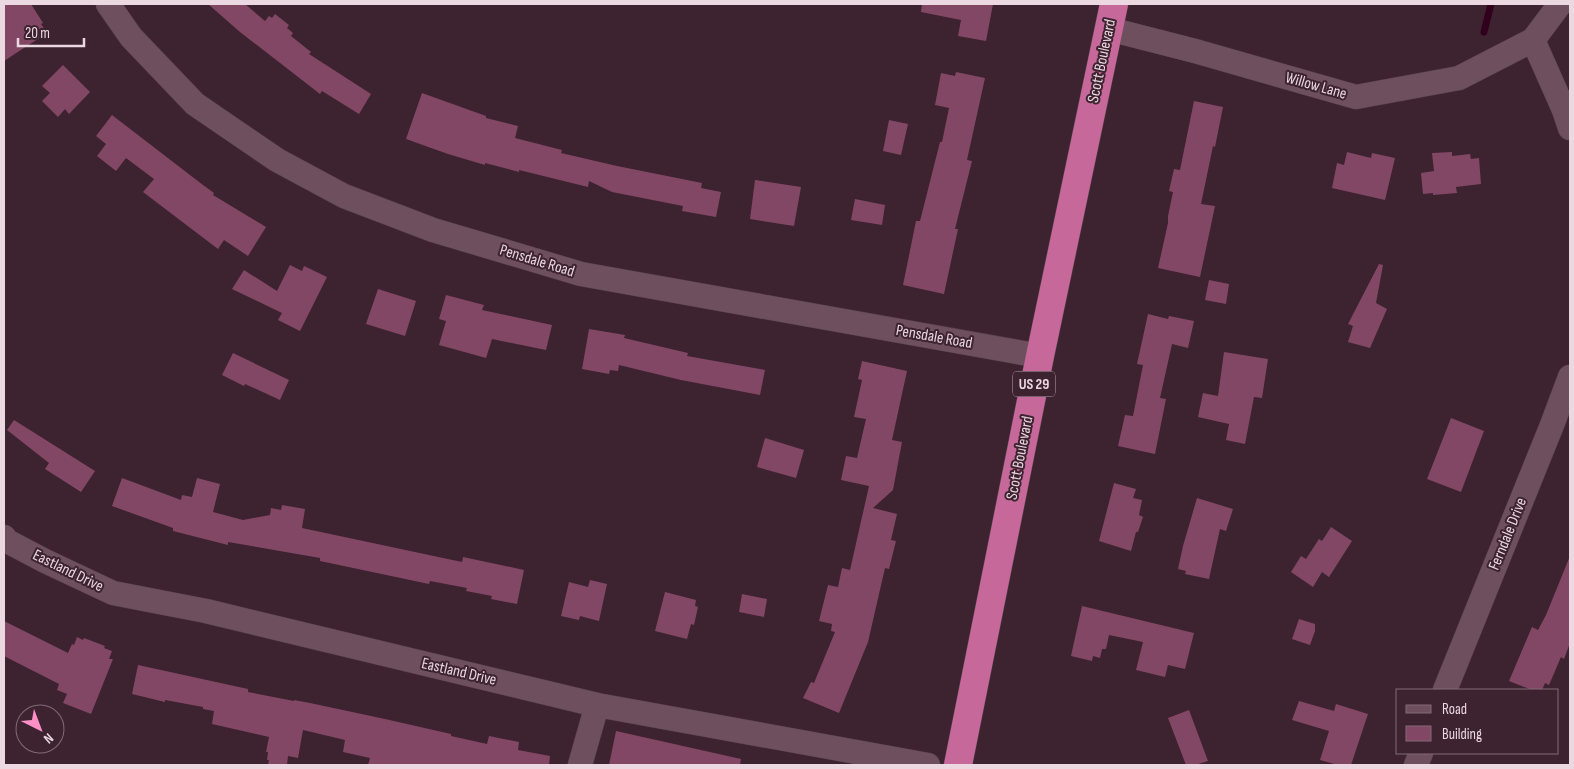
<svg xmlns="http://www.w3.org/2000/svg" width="1574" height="769" viewBox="0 0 1574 769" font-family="'Sofia Sans Condensed',sans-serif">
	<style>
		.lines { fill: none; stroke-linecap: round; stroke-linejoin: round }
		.stream { stroke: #30001c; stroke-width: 7 }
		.building { fill: #834766 }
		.minor-casing { stroke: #57404c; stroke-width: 25 }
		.highway-casing { stroke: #57404c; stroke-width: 29 }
		.minor { stroke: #6e4f5d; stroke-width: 24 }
		.highway { stroke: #c66899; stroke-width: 28 }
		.labels { text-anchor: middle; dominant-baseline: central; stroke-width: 4; stroke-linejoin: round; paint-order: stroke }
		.shield { fill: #3d2230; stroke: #b7a1ab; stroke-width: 1 }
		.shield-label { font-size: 15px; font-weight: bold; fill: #ebd8e0 }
		.street-label { font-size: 16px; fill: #ebd8e0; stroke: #3d2230 }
	</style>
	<rect width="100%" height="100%" fill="#3d2230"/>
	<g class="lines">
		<polyline class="stream" points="1484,32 1491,4"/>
	</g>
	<g class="building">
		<polygon points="4,4 31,4 43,23 41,24 47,33 4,61"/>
		<polygon points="208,4 245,4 265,21 269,16 272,18 275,14 289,25 287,28 293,33 291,36 311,52 309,54 371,94 359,114 322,91 320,94 240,32"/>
		<polygon points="922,4 993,4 986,41 958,36 961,20 921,12"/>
		<polygon points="63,65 90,92 69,114 65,109 58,117 42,101 50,93 42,86"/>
		<polygon points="956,72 985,78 967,160 972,161 955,229 958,229 944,294 903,285 916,221 920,221 940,142 942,142 949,108 935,105 941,73 955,76"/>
		<polygon points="422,93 486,116 486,118 518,126 515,138 562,150 561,153 617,166 702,183 701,188 721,192 716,217 682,211 683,206 612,192 589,181 588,187 519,170 519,172 485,163 485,165 448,154 406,139"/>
		<polygon points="1194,101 1223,107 1215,147 1213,146 1201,204 1215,206 1200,277 1158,268 1168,223 1168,216 1173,192 1169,191 1174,169 1180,170"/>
		<polygon points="112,115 203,185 214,193 213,195 266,227 248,256 224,240 218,249 143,192 154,179 126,158 116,171 97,156 106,144 96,136"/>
		<polygon points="889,120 908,124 901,155 883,151"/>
		<polygon points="1347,152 1371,158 1372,153 1395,158 1385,200 1332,188 1337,163 1344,165"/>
		<polygon points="1452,152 1452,156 1470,154 1471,159 1479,158 1481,184 1456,187 1457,193 1433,195 1433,193 1423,194 1421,173 1434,171 1432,153"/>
		<polygon points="755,180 801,187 794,226 750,219"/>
		<polygon points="855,199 885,205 882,225 851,220"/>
		<polygon points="1379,264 1383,265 1376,303 1387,309 1370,348 1348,342 1353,326 1348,324"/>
		<polygon points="290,265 302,271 304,266 327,277 300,331 278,320 282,313 232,289 244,270 277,291"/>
		<polygon points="1209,280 1229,284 1226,304 1205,300"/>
		<polygon points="378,289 416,301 405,336 366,324"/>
		<polygon points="446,295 484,305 482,310 552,325 546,350 492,339 486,358 439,345 446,321 439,319"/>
		<polygon points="1148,314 1168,319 1169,316 1194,321 1188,348 1172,344 1160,398 1166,399 1155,454 1118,446 1125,415 1133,416 1143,365 1137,364"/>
		<polygon points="589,329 625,335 624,338 688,353 687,356 765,370 760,395 681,380 619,365 618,371 610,370 609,374 582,369"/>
		<polygon points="1224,352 1268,359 1262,398 1254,397 1245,444 1226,440 1229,424 1198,417 1203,393 1218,396"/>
		<polygon points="233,353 289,380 280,400 245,384 244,386 222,375"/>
		<polygon points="862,361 907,371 892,440 902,442 893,490 873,508 897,514 891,540 896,541 889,569 885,568 868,642 839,713 803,698 811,682 814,683 835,632 831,631 832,624 819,621 828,585 838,587 842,568 850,570 869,486 841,480 846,456 857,458 866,419 854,417 862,380 858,379"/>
		<polygon points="1451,418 1484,431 1461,492 1427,479"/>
		<polygon points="14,420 95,471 81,492 45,469 49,463 7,430"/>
		<polygon points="765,438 804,450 796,478 757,467"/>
		<polygon points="122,478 181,500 182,495 192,497 197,478 220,484 213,512 243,520 270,515 271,508 281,510 282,505 305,509 302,528 462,562 463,557 524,570 517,604 491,599 492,596 466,591 467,588 430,581 429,584 320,561 320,558 228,542 228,545 173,531 173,528 112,506"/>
		<polygon points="1114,483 1136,489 1133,498 1142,500 1139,515 1143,517 1138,532 1136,532 1131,551 1099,541"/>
		<polygon points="1197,498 1233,509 1226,531 1220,529 1209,579 1185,574 1186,571 1178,569 1183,546"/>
		<polygon points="1331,527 1352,541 1329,577 1322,572 1313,587 1291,572 1301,556 1306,559 1319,539 1322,541"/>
		<polygon points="1570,556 1570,643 1564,659 1561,657 1549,685 1545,683 1542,690 1532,690 1509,681 1532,627 1538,630 1546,615"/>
		<polygon points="590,580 607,584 599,621 580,616 579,620 561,616 569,582 588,587"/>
		<polygon points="665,592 696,600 695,606 698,607 694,625 691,624 687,639 655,631"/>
		<polygon points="742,594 767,599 764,617 739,612"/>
		<polygon points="1082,606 1194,633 1185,669 1168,665 1165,677 1136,670 1143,642 1109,635 1106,649 1102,649 1100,658 1093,656 1092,661 1071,656"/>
		<polygon points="1299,619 1315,624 1315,631 1310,645 1292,639"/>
		<polygon points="4,621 68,653 72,644 74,645 77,637 83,640 84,638 105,646 104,648 112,651 109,659 113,659 91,714 63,703 67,694 57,690 59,684 4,656"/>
		<polygon points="138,665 248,689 248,692 294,701 294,700 310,703 385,719 451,734 451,736 487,744 489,736 519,742 518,750 550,756 549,765 368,765 370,758 343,752 345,740 303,730 298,758 288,756 287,765 268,765 269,760 267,760 268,752 266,752 269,737 212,724 214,711 203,709 203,707 165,700 165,702 132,694"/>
		<polygon points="1299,701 1334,711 1336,704 1368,714 1351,765 1338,765 1320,760 1329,731 1292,720"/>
		<polygon points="1189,710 1208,761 1195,765 1186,765 1168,718"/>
		<polygon points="616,731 741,759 740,765 609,765"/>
	</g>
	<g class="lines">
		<g class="minor-casing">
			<g id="minor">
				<polyline points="108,4 131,37 195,104 277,160 344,196 433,230 581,274 1040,356"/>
				<polyline points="1109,29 1195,51 1356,97 1459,78 1533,40 1560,4"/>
				<polyline points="1533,40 1564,110 1570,128"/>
				<polyline points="4,537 7,541 45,561 113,593 206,611 597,705 928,765"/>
				<polyline points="1445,690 1552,425 1570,377"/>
				<polyline points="580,765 597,705"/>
				<polyline points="1416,765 1421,753"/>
			</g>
		</g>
		<g class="highway-casing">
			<polyline id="highway" points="958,765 1040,356 1114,4"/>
		</g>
		<use href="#minor" class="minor"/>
		<use href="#highway" class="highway"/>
	</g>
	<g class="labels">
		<rect class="shield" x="1013" y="371.5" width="42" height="25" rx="4"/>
		<g class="shield-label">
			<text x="1034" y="384">US 29</text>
		</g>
		<g class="street-label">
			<text transform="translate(1102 61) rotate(-78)">Scott Boulevard</text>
			<text transform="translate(1316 86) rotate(16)">Willow Lane</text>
			<text transform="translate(537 261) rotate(17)">Pensdale Road</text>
			<text transform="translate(934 337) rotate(10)">Pensdale Road</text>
			<text transform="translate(1020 458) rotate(-79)">Scott Boulevard</text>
			<text transform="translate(1508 534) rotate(-68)">Ferndale Drive</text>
			<text transform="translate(68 571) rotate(26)">Eastland Drive</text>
			<text transform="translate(459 672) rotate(13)">Eastland Drive</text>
		</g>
	</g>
	<rect width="1574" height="769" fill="none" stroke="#ebd8e0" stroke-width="10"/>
	<rect x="1396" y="689" width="162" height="65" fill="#3d2230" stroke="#836b76"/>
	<rect x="1406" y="705" width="25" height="8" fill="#6e4f5d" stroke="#836b76"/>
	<text x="1442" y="714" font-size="15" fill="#ebd8e0">Road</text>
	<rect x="1406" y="726" width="25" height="15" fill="#834766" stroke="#836b76"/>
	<text x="1442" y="739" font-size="15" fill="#ebd8e0">Building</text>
	<g transform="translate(40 729) rotate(138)"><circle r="24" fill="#3d2230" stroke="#836b76"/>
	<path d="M0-4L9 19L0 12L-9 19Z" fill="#fb8fc6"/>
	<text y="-8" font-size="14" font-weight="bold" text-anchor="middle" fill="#ebd8e0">N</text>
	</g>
	<path d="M18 38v8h66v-8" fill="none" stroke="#ebd8e0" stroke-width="2.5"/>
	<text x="25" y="38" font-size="15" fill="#ebd8e0" stroke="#3d2230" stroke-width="4" paint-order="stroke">20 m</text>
</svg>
